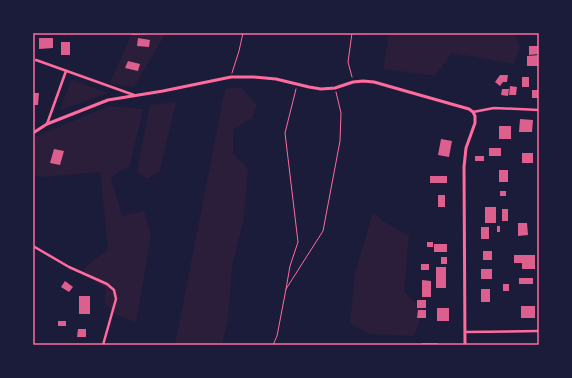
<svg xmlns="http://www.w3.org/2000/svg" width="572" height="378" viewBox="0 0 572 378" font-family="Overpass,sans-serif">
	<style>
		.green { fill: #2a1e3b }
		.building { fill: #dd5f8e }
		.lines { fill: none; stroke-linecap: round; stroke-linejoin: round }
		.path { stroke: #ff6b9d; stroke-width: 1 }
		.minor { stroke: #ff6b9d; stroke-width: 2.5 }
		.tertiary { stroke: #ff6b9d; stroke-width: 3 }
		.neatline { fill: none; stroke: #ff6b9d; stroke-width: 1.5 }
	</style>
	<rect width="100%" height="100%" fill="#1b1b3a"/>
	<g class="green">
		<polygon points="132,33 166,33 134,87 110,83"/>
		<polygon points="389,33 514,33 520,47 514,64 452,53 435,76 383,69"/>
		<polygon points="71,80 109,93 60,110"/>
		<polygon points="241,87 257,105 252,118 233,129 233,154 248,168 244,218 232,267 228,320 222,345 175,345 223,99 226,89"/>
		<polygon points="176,102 160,171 147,179 137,172 140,155 150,105"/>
		<polygon points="109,106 143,109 130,166 111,177 122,216 144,211 151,236 136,322 116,315 104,302 106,288 93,281 83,269 108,249 100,172 44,177 33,175 34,137"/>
		<polygon points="373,212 381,220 409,236 404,292 424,310 414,336 370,334 350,323 355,273"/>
	</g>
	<g class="building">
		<polygon points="132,33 146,33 146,34 132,35"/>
		<polygon points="39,38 53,38 53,48 39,49"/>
		<polygon points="138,38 150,40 149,47 137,46"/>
		<rect x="61" y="42" width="9" height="13"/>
		<polygon points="529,46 539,46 539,54 529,55"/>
		<polygon points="539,55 539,66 527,66 527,56"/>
		<polygon points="128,61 140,64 138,71 125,68"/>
		<polygon points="500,75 508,75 507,82 503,82 500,86 495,82"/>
		<rect x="522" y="77" width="7" height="10"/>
		<polygon points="510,86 517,87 516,95 509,95"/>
		<polygon points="502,89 509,89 508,96 501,95"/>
		<rect x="532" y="90" width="7" height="8"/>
		<polygon points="33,93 39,93 38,105 33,105"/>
		<polygon points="520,119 533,120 532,132 519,132"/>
		<rect x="499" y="126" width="12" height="13"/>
		<polygon points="441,139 452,141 449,157 438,155"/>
		<rect x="489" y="148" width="12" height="8"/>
		<polygon points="54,149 64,151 60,165 50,163"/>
		<rect x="522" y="153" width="11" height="10"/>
		<rect x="475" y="156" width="9" height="5"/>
		<rect x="499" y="170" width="9" height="12"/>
		<rect x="430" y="176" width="17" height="7"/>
		<rect x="500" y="191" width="6" height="5"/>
		<rect x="438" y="195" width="7" height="12"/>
		<rect x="485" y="207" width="11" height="16"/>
		<rect x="502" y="209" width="6" height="12"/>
		<polygon points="518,223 527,223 528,235 518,236"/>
		<rect x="497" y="226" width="3" height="6"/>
		<rect x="481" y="227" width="8" height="12"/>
		<rect x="427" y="242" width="6" height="5"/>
		<rect x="434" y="244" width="13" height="8"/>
		<rect x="483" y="251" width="9" height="9"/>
		<polygon points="514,255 535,255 535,269 522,269 522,263 514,263"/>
		<rect x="441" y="257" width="6" height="7"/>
		<rect x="421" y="264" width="8" height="6"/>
		<rect x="436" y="267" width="10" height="21"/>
		<rect x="481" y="269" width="11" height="10"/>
		<rect x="519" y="278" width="14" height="6"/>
		<polygon points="422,280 431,281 431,297 422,297"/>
		<polygon points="65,281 73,287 69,292 61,287"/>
		<rect x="503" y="284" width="6" height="7"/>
		<rect x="481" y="289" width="9" height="13"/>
		<rect x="79" y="296" width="11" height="18"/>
		<rect x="417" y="300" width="9" height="8"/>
		<rect x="521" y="306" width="14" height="12"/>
		<rect x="437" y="308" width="12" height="13"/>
		<polygon points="418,310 426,310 426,318 417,318"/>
		<rect x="58" y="321" width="8" height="5"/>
		<polygon points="78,329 86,329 86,337 77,337"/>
		<rect x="422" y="343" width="16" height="2"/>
	</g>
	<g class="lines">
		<g class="path">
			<polyline points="232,73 239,51 243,33"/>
			<polyline points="352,77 348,62 352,33"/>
			<polyline points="286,289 290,266 298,242 285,133 296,89"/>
			<polyline points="273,345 277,336 286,289 323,231 340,141 341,113 336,92"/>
		</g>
		<g class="minor">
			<polyline points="36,60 134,95"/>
			<polyline points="473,112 494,108 539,110"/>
			<polyline points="47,124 66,71"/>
			<polyline points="33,246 69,267 107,284 114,290 116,299 103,345"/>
			<polyline points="465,332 539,331"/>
		</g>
		<polyline class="tertiary" points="33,133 47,124 108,100 163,91 231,77 254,77 276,79 309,87 321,89 335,88 353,82 363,81 374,82 402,90 469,109 473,112 475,116 475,123 466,148 464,167 465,345"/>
	</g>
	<rect width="572" height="378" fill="none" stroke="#1b1b3a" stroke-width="68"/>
	<rect x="34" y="34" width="504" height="310" class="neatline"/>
</svg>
